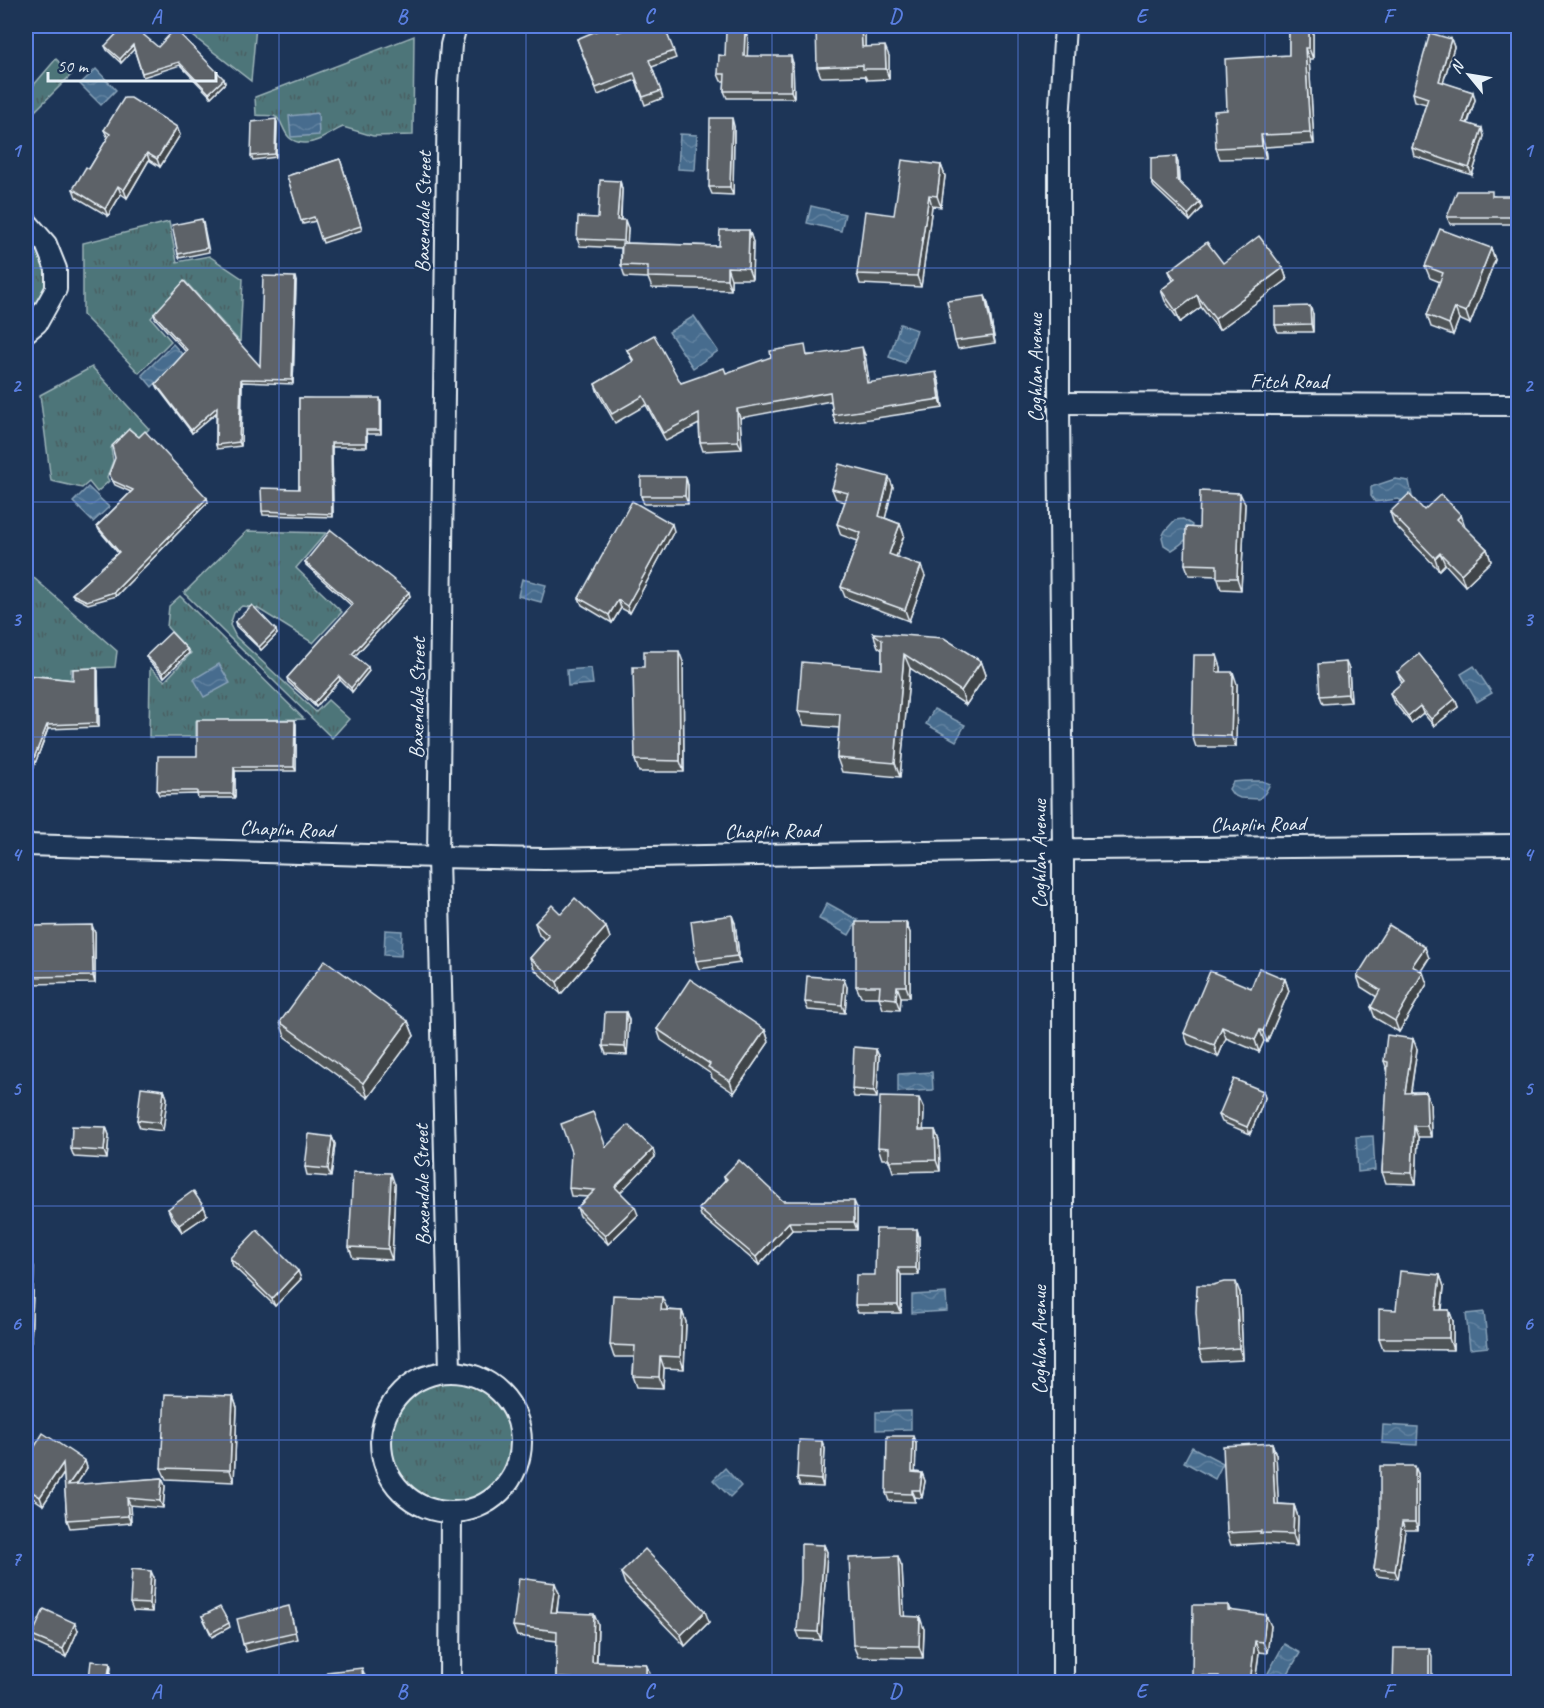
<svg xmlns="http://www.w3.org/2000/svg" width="1544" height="1708" viewBox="0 0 1544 1708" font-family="Caveat,sans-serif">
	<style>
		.grass { fill: url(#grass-tufts); stroke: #9bb3b8; stroke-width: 1.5 }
		.water { fill: url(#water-waves); stroke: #87a1b8; stroke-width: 1.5 }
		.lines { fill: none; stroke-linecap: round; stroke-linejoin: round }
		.minor-casing { stroke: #e8f1f8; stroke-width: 24 }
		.minor { stroke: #1d3557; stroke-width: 20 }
		.wall { fill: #505459; stroke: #e8f1f8; stroke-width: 1.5 }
		.shaded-wall { fill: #414549; stroke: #e8f1f8; stroke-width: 1.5 }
		.building { fill: #5d6268; stroke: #e8f1f8; stroke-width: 1.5 }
		.grid { fill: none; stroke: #5a7fe2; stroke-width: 1.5; stroke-opacity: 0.55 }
		.labels { text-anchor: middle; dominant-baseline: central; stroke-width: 5; stroke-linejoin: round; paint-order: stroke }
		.street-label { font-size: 21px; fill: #e8f1f8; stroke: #1d3557 }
		.neatline { fill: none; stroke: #5a7fe2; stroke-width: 2 }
		.grid-label { font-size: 20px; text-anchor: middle; font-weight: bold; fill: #5a7fe2 }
	</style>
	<defs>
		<pattern id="grass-tufts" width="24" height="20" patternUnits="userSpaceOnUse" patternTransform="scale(1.5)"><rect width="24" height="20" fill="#4e7579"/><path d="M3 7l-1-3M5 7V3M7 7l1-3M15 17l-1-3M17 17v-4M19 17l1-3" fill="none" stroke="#4a5e62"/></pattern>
		<pattern id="water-waves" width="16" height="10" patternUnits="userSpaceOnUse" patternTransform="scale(1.5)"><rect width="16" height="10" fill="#466c8e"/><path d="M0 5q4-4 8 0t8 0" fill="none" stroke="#61819f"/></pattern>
	</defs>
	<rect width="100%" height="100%" fill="#1d3557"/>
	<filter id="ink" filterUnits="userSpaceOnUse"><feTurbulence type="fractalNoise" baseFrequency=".0167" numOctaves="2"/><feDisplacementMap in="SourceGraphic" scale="12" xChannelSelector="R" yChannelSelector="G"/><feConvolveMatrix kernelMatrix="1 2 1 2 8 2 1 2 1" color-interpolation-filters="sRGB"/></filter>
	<g filter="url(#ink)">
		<g class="grass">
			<polygon points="191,26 256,26 251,81 193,36"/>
			<path d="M414 36 413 135 373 136 343 127C331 132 317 144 304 143 280 142 286 120 274 116 269 115 261 116 256 115L255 97Z"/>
			<polygon points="56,59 72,74 26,120 26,94"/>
			<polygon points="169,222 177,262 209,256 243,279 240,342 185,281 151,318 171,341 139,373 83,315 83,243"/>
			<path d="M26 234C57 266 57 281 26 314Z"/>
			<polygon points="92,367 149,429 140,438 130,429 111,448 113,461 107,477 109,481 97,492 89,482 82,488 51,481 40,395"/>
			<polygon points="247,531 326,533 296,568 342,612 313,643 257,608 242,606 234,613 230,625 236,637 316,712 328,700 349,719 332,738 184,593"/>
			<polygon points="26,571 117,651 115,667 71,669 71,701 59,701 52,677 26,675"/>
			<polygon points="180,596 304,719 196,721 196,737 149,737 150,668 165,681 191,653 167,627 169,606"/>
			<circle cx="451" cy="1443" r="70"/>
		</g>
		<g class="water">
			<polygon points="96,69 116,90 101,105 80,84"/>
			<polygon points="318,113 319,135 291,137 289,116"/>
			<polygon points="680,134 697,135 695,170 678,169"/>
			<polygon points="811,206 845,214 841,231 807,223"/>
			<polygon points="694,316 718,351 693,368 669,332"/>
			<polygon points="900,324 917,330 905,363 889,357"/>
			<polygon points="173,344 183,355 152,387 142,375"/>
			<polygon points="1395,479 1409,481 1412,496 1407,503 1398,499 1375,502 1371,496 1371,487"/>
			<polygon points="88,487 109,507 93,522 73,502"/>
			<path d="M1183 519 1192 525C1191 537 1182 544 1172 550L1164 545 1162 537 1165 531 1175 520Z"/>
			<polygon points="522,579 546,585 541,602 518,596"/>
			<polygon points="219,664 230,683 204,697 194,679"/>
			<polygon points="1474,666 1492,693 1477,702 1461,674"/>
			<polygon points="591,668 593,684 568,686 567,670"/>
			<polygon points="934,709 965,725 956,741 926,724"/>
			<polygon points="1244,781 1262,781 1270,784 1265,793 1259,799 1240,798 1233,795 1229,789 1233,782"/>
			<polygon points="827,903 858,920 849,935 819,919"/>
			<polygon points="385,930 402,931 401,956 384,955"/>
			<polygon points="932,1072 933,1090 898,1092 898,1074"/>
			<polygon points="1373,1136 1375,1170 1358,1172 1356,1137"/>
			<polygon points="946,1293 947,1311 912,1313 912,1295"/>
			<polygon points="1484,1312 1488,1347 1470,1349 1466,1314"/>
			<polygon points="911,1411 911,1429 876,1430 876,1412"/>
			<polygon points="1383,1425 1418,1427 1417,1445 1382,1443"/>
			<polygon points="1192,1447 1223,1463 1215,1479 1184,1462"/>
			<polygon points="725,1468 741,1486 730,1497 713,1480"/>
			<polygon points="1284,1644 1300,1653 1283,1682 1267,1675"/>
		</g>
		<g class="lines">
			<g class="minor-casing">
				<g id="minor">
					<polyline points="26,221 46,244 56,269 56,289 37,323 26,332"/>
					<polyline points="1059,403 1518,405"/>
					<polyline points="26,845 438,857 544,859 1088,849 1518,845"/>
					<polyline points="450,1371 438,857 448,84 451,45 456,26"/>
					<circle cx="451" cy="1442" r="70"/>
					<polyline points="450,1682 451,1514"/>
					<polyline points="1063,1682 1063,850 1059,403 1059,121 1065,26"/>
				</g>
			</g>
			<use href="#minor" class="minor"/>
		</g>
		<g class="wall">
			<polygon points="664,26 676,58 652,67 663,98 645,105 636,80 598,95 577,39 618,32"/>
			<polygon points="865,26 865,47 889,56 889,79 867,80 865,76 821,77 817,67"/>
			<polygon points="1289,26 1311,26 1313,29 1313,59 1309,59 1314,144 1265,147 1266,158 1220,159 1216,148 1227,110 1289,55"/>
			<polygon points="1493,26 1506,26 1505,28"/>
			<polygon points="748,38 747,56 793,63 794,98 727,98 724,91 725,81 721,81 718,74 725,56"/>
			<polygon points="1451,39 1454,47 1443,83 1473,92 1475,100 1468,124 1484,136 1472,175 1414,156 1412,148 1426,104 1415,101 1413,93"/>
			<polygon points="105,46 158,47 224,79 225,83 211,97 180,65 143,77 134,49 121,63 107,50"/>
			<polygon points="277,123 276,157 253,160 251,156"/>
			<polygon points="734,126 733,195 712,194 709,187"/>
			<polygon points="177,127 180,135 160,167 149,160 127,198 121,194 108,216 76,197 73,189 89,169 108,138 104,130"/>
			<polygon points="1176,156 1178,163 1179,182 1202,208 1190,221 1154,187 1151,181"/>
			<polygon points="340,159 362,230 323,243 316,221 303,224 287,176"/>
			<polygon points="941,165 945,176 941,207 932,206 921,287 860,284 857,274 894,215"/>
			<polygon points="620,181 622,189 621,220 628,228 627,243 719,246 749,230 753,242 752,279 731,279 731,290 652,288 648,278 625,277 621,265 621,248 580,246 577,239 598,218"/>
			<polygon points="1494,196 1513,204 1513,224 1450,224 1447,217"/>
			<polygon points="203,222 209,252 179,258 178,254"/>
			<polygon points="1491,248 1495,260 1470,324 1459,319 1453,335 1431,327 1427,315 1440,282 1430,278 1425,266"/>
			<polygon points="1223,263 1283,268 1287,280 1219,330 1201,307 1180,322 1165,301 1161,290 1173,281 1169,271"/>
			<polygon points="296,281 293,384 242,382 241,446 217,449 216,445 216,413 192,433 158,388 156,384 186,352 155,318 154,314 260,366"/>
			<polygon points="985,296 988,303 995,343 958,349 955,341"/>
			<polygon points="1313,314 1313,332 1278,332 1275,325"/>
			<polygon points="627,350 681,383 808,355 865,355 869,383 939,381 943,408 836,424 833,415 831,401 740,418 742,449 703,451 700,442 699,424 666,441 646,405 615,423 598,393 595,384 633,362"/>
			<polygon points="299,398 381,402 381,434 367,434 367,447 332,447 333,517 263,515 262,511 299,489"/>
			<polygon points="109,474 207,498 208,502 116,596 88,604 74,597 72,594 118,553 99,530 97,526 131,492 115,485"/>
			<polygon points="688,485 688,504 644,504 641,496"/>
			<polygon points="893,487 885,518 900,524 904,535 896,557 925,576 909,621 845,597 841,587 858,541 841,535 837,524 845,502 836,499 832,489"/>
			<polygon points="1245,504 1241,590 1221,589 1217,576 1189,575 1185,564 1199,528"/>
			<polygon points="1424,510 1461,515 1464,527 1487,549 1491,561 1465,586 1445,564 1439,570 1394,524 1390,512"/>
			<polygon points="674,531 630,613 621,608 612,623 582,605 579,598"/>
			<polygon points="305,562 410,596 355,656 369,671 352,692 340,680 316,707 288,682 287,678 352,606 306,565"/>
			<polygon points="235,622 277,634 261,650 236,626"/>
			<polygon points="873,633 981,661 986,675 966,705 910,668 900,777 842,772 837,758 839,728 804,725 798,711 882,669 882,650 878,647"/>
			<polygon points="187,649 189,653 164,677 148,660 146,656"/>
			<polygon points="683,662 684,772 639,772 635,760 644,667"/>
			<polygon points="1221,667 1221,672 1237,684 1236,747 1196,747 1192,735"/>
			<polygon points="1349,669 1351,702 1323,704 1320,696"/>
			<polygon points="98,671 99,727 48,729 28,782 26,782 26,675 73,680"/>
			<polygon points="1397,672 1455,699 1458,707 1434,726 1423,713 1411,723 1393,701 1390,693 1402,683 1400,679"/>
			<polygon points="296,724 296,771 235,771 235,798 198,798 197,794 159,795 157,791 197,756"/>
			<polygon points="906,922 910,933 910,997 901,997 900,1010 883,1009 879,997 861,997 856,986"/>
			<polygon points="535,923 606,927 610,938 561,994 534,969 530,958 546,940 539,935"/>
			<polygon points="735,923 740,963 699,969 696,961"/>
			<polygon points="26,926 95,933 95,983 26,984"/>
			<polygon points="1429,958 1421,971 1427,984 1399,1032 1375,1018 1371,1007 1377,997 1361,987 1357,976"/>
			<polygon points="1285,979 1289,991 1267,1042 1264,1041 1259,1052 1226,1038 1218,1057 1188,1044 1184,1033 1251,988"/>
			<polygon points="847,987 845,1013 808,1010 805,1002"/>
			<polygon points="626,1012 629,1020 627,1055 606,1054 603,1046"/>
			<polygon points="408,1021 414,1036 368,1098 285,1037 280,1022"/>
			<polygon points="657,1029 765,1030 769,1042 734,1093 712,1078 711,1074 661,1040"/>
			<polygon points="1413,1039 1417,1049 1411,1092 1426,1092 1430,1103 1431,1137 1418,1137 1416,1184 1386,1183 1382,1172 1388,1072 1384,1061"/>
			<polygon points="879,1056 877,1098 854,1097 852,1089"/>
			<polygon points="164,1090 167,1098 163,1131 140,1128 137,1120"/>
			<polygon points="1263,1091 1265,1098 1250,1134 1222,1122 1219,1115"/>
			<polygon points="924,1109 923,1130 935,1130 939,1141 940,1171 893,1172 889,1159 882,1159 878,1147"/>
			<polygon points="106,1127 109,1135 107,1159 74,1157 71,1149"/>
			<polygon points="332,1137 335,1144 331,1177 307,1175 305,1167"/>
			<polygon points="606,1147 655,1157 620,1192 638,1215 608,1244 580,1216 577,1208 588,1197 571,1196 569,1188"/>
			<polygon points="724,1176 783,1201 857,1208 857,1230 792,1230 759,1265 701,1216 699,1209 725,1180"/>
			<polygon points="395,1185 392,1260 353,1258 349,1247"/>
			<polygon points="204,1207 207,1215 182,1232 171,1217 168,1209"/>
			<polygon points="917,1229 919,1237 919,1275 901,1275 901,1313 858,1313 855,1305 875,1275"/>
			<polygon points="26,1256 30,1256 34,1267 31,1342 26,1342"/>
			<polygon points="230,1258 298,1271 301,1279 275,1306 233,1266"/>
			<polygon points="1440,1275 1444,1287 1442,1310 1449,1310 1453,1321 1453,1350 1383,1349 1379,1338 1396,1310"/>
			<polygon points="1240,1293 1243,1360 1203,1362 1199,1351"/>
			<polygon points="667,1308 666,1310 682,1311 686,1322 684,1369 664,1368 663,1388 637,1387 633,1376 634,1357 614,1357 610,1345"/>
			<polygon points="233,1396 237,1408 234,1482 166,1479 161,1468"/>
			<polygon points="1272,1443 1276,1455 1278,1504 1294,1505 1298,1517 1297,1546 1265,1544 1264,1543 1231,1545 1227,1533"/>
			<polygon points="916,1444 915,1472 922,1473 925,1481 922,1498 915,1497 915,1502 889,1501 886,1493"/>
			<polygon points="825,1449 823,1487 800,1486 797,1478"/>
			<polygon points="26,1461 85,1461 87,1468 76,1485 162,1478 165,1486 163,1508 130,1505 131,1523 70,1528 67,1520 64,1473 43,1505 26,1493"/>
			<polygon points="1418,1474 1418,1530 1405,1530 1398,1579 1377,1576 1374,1569 1380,1528"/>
			<polygon points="824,1545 827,1552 821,1640 800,1639 797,1631"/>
			<polygon points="902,1567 904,1617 924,1629 923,1658 858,1657 853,1645"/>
			<polygon points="621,1573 709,1622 685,1646 625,1584"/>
			<polygon points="154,1578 152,1612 133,1611 130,1603"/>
			<polygon points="559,1593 557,1613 598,1624 597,1662 646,1664 650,1674 650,1683 557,1683 556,1678 557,1641 517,1636 513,1626"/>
			<polygon points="1228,1605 1230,1610 1271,1626 1267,1653 1259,1652 1255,1683 1195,1683 1192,1676"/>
			<polygon points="291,1614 297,1639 246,1652 243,1644"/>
			<polygon points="202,1616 229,1623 230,1627 212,1637"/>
			<polygon points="78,1630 66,1657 35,1643 32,1636"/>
			<polygon points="111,1667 109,1683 90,1683 89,1679"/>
		</g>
		<g class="shaded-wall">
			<polygon points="861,26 865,26 865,57 862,47"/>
			<polygon points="1309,26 1311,26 1313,29 1313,59 1309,48"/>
			<polygon points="745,31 748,38 747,63 744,56"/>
			<polygon points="1451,39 1454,47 1441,89 1439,81"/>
			<polygon points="133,45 134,49 121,63 120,59"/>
			<polygon points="885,46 889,56 889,79 886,69"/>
			<polygon points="1305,48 1309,59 1314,144 1310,133"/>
			<polygon points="791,56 793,63 794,98 791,91"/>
			<polygon points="224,79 225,83 211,97 209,93"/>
			<polygon points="1473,92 1475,100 1465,130 1463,122"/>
			<polygon points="732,118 734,126 733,195 730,187"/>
			<polygon points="276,119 277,123 276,157 275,154"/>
			<polygon points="177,127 180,135 160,167 157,159"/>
			<polygon points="1482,128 1484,136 1472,175 1469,168"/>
			<polygon points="1261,135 1265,147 1266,158 1262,146"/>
			<polygon points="147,153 149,160 127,198 124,190"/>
			<polygon points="1176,156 1178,163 1179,186 1177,180"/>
			<polygon points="941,165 945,176 941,207 937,196"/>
			<polygon points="620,181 622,189 620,227 617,220"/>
			<polygon points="118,186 121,194 108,216 105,209"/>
			<polygon points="929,195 932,206 921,287 917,276"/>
			<polygon points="1510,196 1513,204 1513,224 1510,217"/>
			<polygon points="1200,202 1202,208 1190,221 1188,215"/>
			<polygon points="625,220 628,228 627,249 624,241"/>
			<polygon points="749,230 753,242 752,279 748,268"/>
			<polygon points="1491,248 1495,260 1470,324 1466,312"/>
			<polygon points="727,267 731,279 731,290 727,279"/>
			<polygon points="1283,268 1287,280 1219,330 1215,319"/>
			<polygon points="295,277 296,281 293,384 292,380"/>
			<polygon points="1197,295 1201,307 1180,322 1176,311"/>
			<polygon points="985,296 988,303 995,343 993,336"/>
			<polygon points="1310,306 1313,314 1313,332 1311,324"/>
			<polygon points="1455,308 1459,319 1453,335 1449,324"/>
			<polygon points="862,347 865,355 871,392 867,383"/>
			<polygon points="936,372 939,381 943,408 940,399"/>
			<polygon points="241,379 242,382 241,446 239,442"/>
			<polygon points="380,398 381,402 381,434 380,430"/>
			<polygon points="217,407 218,411 192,433 191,430"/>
			<polygon points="737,409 740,418 742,449 738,441"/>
			<polygon points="366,430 367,434 367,447 366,443"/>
			<polygon points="331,443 332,447 333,517 332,514"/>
			<polygon points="686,477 688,485 688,504 685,496"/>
			<polygon points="889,477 893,487 883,527 879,516"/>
			<polygon points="1240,493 1245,504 1241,590 1237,578"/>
			<polygon points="207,498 208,502 116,596 114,592"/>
			<polygon points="1461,515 1465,526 1461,530 1457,519"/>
			<polygon points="672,524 674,531 630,613 627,606"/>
			<polygon points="900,524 904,535 893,565 889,554"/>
			<polygon points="1487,549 1491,561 1465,586 1461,574"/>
			<polygon points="1440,553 1445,564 1439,570 1435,558"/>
			<polygon points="921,566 925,576 909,621 905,610"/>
			<polygon points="409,592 410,596 353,658 352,654"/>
			<polygon points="618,600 621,608 612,623 609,615"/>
			<polygon points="276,630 277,634 261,650 259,647"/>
			<polygon points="187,649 189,653 164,677 163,673"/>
			<polygon points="679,651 683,662 684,772 680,761"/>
			<polygon points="904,654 910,668 900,777 895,763"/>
			<polygon points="1217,655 1221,667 1221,684 1216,672"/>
			<polygon points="981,661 986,675 966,705 961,691"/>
			<polygon points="1346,662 1349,669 1351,702 1348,694"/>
			<polygon points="368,667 369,671 352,692 351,688"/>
			<polygon points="97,668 98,671 99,727 97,723"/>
			<polygon points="1233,672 1237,684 1236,747 1231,736"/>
			<polygon points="339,676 340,680 316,707 314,703"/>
			<polygon points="1455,699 1458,707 1434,726 1431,719"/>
			<polygon points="1420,706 1423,713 1411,723 1408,716"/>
			<polygon points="295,720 296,724 296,771 294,767"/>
			<polygon points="47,725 48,729 28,782 26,778"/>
			<polygon points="234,767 235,771 235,798 233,794"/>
			<polygon points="732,915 735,923 740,963 737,956"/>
			<polygon points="906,922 910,933 910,997 906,986"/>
			<polygon points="92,925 95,933 95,983 93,976"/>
			<polygon points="606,927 610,938 561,994 557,982"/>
			<polygon points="1425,947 1429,958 1416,977 1412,966"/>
			<polygon points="1423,972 1427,984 1399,1032 1395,1021"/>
			<polygon points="844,979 847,987 845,1013 842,1005"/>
			<polygon points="1285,979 1289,991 1267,1042 1263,1031"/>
			<polygon points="897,986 901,997 900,1010 896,999"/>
			<polygon points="626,1012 629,1020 627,1055 625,1047"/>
			<polygon points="408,1021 414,1036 368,1098 363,1083"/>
			<polygon points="1222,1027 1226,1038 1218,1057 1214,1045"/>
			<polygon points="765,1030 769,1042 734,1093 730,1081"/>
			<polygon points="1260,1030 1264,1041 1259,1052 1255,1040"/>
			<polygon points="1413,1039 1417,1049 1409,1103 1405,1093"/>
			<polygon points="876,1049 879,1056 877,1098 874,1091"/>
			<polygon points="164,1090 167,1098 163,1131 160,1123"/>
			<polygon points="1263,1091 1265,1098 1250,1134 1247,1127"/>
			<polygon points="1426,1092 1430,1103 1431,1137 1427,1126"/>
			<polygon points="919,1098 924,1109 923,1141 919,1130"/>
			<polygon points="1414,1126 1418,1137 1416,1184 1412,1173"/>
			<polygon points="106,1127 109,1135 107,1159 104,1151"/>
			<polygon points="935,1130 939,1141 940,1171 936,1160"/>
			<polygon points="332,1137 335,1144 331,1177 328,1169"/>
			<polygon points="653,1149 655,1157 618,1195 615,1187"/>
			<polygon points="391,1173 395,1185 392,1260 388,1249"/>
			<polygon points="854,1201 857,1208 857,1230 854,1222"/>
			<polygon points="204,1207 207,1215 182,1232 179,1225"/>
			<polygon points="635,1207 638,1215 608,1244 605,1236"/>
			<polygon points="789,1222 792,1230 759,1265 756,1257"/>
			<polygon points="917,1229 919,1237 919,1275 916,1268"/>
			<polygon points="30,1256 34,1267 31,1342 27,1331"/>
			<polygon points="898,1268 901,1275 901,1313 898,1305"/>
			<polygon points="298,1271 301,1279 275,1306 272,1299"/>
			<polygon points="1440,1275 1444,1287 1440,1321 1436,1310"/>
			<polygon points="1236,1282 1240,1293 1243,1360 1239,1348"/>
			<polygon points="662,1297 667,1308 666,1322 661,1310"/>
			<polygon points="1449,1310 1453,1321 1453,1350 1449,1338"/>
			<polygon points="682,1311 686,1322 684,1369 680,1357"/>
			<polygon points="660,1356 664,1368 663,1388 659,1377"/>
			<polygon points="233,1396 237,1408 234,1482 230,1470"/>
			<polygon points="913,1436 916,1444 915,1480 912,1472"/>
			<polygon points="822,1441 825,1449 823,1487 821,1480"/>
			<polygon points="1272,1443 1276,1455 1279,1516 1275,1504"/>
			<polygon points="85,1461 87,1468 71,1493 68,1485"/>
			<polygon points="63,1463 66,1470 43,1505 40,1497"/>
			<polygon points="1415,1466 1418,1474 1418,1530 1415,1522"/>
			<polygon points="922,1473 925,1481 922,1498 920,1490"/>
			<polygon points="162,1478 165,1486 163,1508 160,1501"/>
			<polygon points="912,1490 915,1497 915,1502 912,1494"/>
			<polygon points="127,1498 130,1505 131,1523 128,1516"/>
			<polygon points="1294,1505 1298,1517 1297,1546 1293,1534"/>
			<polygon points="1402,1522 1405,1530 1398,1579 1395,1571"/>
			<polygon points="824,1545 827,1552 821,1640 818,1632"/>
			<polygon points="898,1556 902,1567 905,1628 901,1616"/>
			<polygon points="151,1571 154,1578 152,1612 149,1604"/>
			<polygon points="555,1583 559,1593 555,1623 551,1612"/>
			<polygon points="705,1611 709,1622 685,1646 681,1635"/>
			<polygon points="594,1614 598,1624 596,1673 592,1662"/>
			<polygon points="1266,1615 1271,1626 1267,1653 1263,1642"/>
			<polygon points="920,1617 924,1629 923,1658 919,1646"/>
			<polygon points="75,1623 78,1630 66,1657 63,1649"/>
			<polygon points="1255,1641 1259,1652 1255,1683 1250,1683"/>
			<polygon points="1429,1648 1432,1656 1432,1683 1429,1683"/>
			<polygon points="110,1663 111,1667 109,1683 108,1683"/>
			<polygon points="646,1664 650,1674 650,1683 646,1683"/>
			<polygon points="362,1668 365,1676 365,1683 363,1683"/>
		</g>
		<g class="building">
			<polygon points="124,26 133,26 158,47 175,29 224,79 209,93 179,62 142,73 133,45 120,59 105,46"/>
			<polygon points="608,26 616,26 618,32 634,26 664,26 674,51 649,60 661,91 643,97 634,73 596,88 577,39"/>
			<polygon points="816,26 861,26 862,47 885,46 886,69 863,69 863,65 817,67"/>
			<polygon points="1289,26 1309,26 1309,48 1305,48 1310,133 1261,135 1262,146 1216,148 1214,111 1227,110 1225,59 1289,55"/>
			<polygon points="726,31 745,31 744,56 791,56 791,91 724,91 725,74 718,74 719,55 725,56"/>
			<polygon points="1430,33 1451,39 1439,81 1473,92 1463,122 1482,128 1469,168 1412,148 1428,98 1413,93"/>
			<polygon points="124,98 131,98 177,127 157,159 147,153 124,190 118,186 105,209 73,189 86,167 89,169 110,134 104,130"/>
			<polygon points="710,118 732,118 730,187 709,187"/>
			<polygon points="276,119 275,154 251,156 252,122"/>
			<polygon points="1176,156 1177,180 1200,202 1188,215 1151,181 1151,158"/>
			<polygon points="340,159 361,226 321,239 314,217 301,221 287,176"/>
			<polygon points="902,160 941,165 937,196 929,195 917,276 857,274 865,211 894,215"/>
			<polygon points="600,180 620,181 617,220 625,220 624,241 577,239 578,217 598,218"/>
			<polygon points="1457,191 1492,191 1492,196 1510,196 1510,217 1447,217"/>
			<polygon points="202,219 207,248 178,254 172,225"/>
			<polygon points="1440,229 1491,248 1466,312 1455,308 1449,324 1427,315 1443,273 1425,266"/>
			<polygon points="720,230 749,230 748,268 727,267 727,279 648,277 648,266 621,265 622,243 719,246"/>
			<polygon points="1259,236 1283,268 1215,319 1197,295 1176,311 1161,290 1175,279 1169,271 1207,242 1223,263"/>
			<polygon points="263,276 295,277 292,380 241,379 239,442 216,445 217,407 191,430 156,384 187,350 154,314 184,281 260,366"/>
			<polygon points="985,296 993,336 955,341 947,301"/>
			<polygon points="1310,306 1311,324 1275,325 1275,307"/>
			<polygon points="654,335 681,383 724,368 726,373 771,357 770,351 805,345 807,356 862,347 867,383 936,372 940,399 833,415 830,392 737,409 738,441 700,442 699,414 663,433 643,396 612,414 595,384 634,361 627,350"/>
			<polygon points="299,398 380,398 380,430 366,430 366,443 331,443 332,514 262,511 261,488 299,489"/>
			<polygon points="129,429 139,437 145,431 207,498 114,592 87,601 72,594 119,552 97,526 133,490 113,481 109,474 115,458 112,446"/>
			<polygon points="839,464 889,477 879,516 900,524 889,554 921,566 905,610 841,587 861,533 837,524 848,493 832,489"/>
			<polygon points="641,477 686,477 685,496 641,496"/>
			<polygon points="1200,491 1240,493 1237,578 1217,578 1217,565 1185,564 1186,527 1199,528"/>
			<polygon points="1409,494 1424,510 1441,494 1461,515 1457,519 1487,549 1461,574 1440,553 1435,558 1390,512"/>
			<polygon points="632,501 672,524 627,606 618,600 609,615 579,598"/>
			<polygon points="331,530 409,592 352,654 368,667 351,688 339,676 314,703 287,678 353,604 305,562"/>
			<polygon points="252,605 276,630 259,647 235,622"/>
			<polygon points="171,632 187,649 163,673 146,656"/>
			<polygon points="873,633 944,638 981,661 961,691 904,654 895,763 837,758 840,714 798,711 802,662 882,669 882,640"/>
			<polygon points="644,651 679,651 680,761 635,760 633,667 644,667"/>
			<polygon points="1419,654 1455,699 1431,719 1420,706 1408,716 1390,693 1404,681 1397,672"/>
			<polygon points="1194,655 1217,655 1216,672 1233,672 1231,736 1192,735"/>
			<polygon points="1346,662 1348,694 1320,696 1318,664"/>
			<polygon points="97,668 97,723 47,725 26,778 26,675 73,680 73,669"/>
			<polygon points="197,720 295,720 294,767 234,767 233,794 197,794 197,791 157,791 158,756 197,756"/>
			<polygon points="575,898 606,927 557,982 530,958 549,936 535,923 552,905 561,914"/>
			<polygon points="732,915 737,956 696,961 691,921"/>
			<polygon points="856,922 906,922 906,986 897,986 896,999 879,997 880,986 856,986"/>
			<polygon points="92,925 93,976 26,977 26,926"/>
			<polygon points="1389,925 1425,947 1412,966 1423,972 1395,1021 1371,1007 1380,990 1357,976"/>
			<polygon points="325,960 408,1021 363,1083 280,1022"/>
			<polygon points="1259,968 1285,979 1263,1031 1260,1030 1255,1040 1222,1027 1214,1045 1184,1033 1210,971 1251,988"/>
			<polygon points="807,976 844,979 842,1005 805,1002"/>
			<polygon points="690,979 765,1030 730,1081 708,1067 710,1064 657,1029"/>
			<polygon points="605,1012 626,1012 625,1047 603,1046"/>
			<polygon points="1387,1035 1413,1039 1405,1093 1426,1092 1427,1126 1414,1126 1412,1173 1382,1172 1388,1062 1384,1061"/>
			<polygon points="854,1047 876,1049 874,1091 852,1089"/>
			<polygon points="1234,1079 1263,1091 1247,1127 1219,1115"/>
			<polygon points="141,1087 164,1090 160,1123 137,1120"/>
			<polygon points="880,1097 919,1098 919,1130 935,1130 936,1160 889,1161 889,1148 878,1147"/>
			<polygon points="593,1112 606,1147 628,1125 653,1149 615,1187 635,1207 605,1236 577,1208 595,1190 569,1188 571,1152 561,1124"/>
			<polygon points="72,1126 106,1127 104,1151 71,1149"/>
			<polygon points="309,1134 332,1137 328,1169 305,1167"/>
			<polygon points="739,1160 783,1201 854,1201 854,1222 789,1222 756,1257 699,1209 727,1179 724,1176"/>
			<polygon points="353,1172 391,1173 388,1249 349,1247"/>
			<polygon points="193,1191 204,1207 179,1225 168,1209"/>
			<polygon points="876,1229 917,1229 916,1268 898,1268 898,1305 855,1305 856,1275 875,1275"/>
			<polygon points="257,1230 298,1271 272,1299 230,1258"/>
			<polygon points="26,1256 30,1256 27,1331 26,1331"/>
			<polygon points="1400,1271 1440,1275 1436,1310 1449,1310 1449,1338 1379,1338 1379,1309 1396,1310"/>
			<polygon points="1224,1282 1236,1282 1239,1348 1199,1351 1196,1312 1197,1285 1213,1285"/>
			<polygon points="613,1295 662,1297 661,1310 682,1311 680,1357 660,1356 659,1377 633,1376 635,1346 610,1345"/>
			<polygon points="165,1394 233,1396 230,1470 161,1468"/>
			<polygon points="43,1433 85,1461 68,1485 162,1478 160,1501 127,1498 128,1516 67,1520 63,1463 40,1497 26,1488 26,1461"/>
			<polygon points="887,1436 913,1436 912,1472 922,1473 920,1490 912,1490 912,1494 886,1493"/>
			<polygon points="799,1440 822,1441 821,1480 797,1478"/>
			<polygon points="1272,1443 1275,1504 1294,1505 1293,1534 1260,1533 1261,1531 1227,1533 1223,1446"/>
			<polygon points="1380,1466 1415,1466 1415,1522 1402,1522 1395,1571 1374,1569 1380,1528"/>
			<polygon points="801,1544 824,1545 818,1632 797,1631 801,1579"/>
			<polygon points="645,1549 705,1611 681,1635 621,1573"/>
			<polygon points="898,1556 901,1616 920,1617 919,1646 853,1645 849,1558"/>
			<polygon points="132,1569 151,1571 149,1604 130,1603"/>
			<polygon points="519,1578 555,1583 551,1612 594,1614 592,1662 646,1664 646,1683 605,1683 605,1680 556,1678 557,1631 513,1626"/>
			<polygon points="1193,1605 1228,1605 1228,1610 1266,1615 1263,1642 1255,1641 1250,1683 1219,1681 1219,1676 1192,1676"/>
			<polygon points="289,1606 295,1632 243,1644 237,1619"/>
			<polygon points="220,1607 229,1623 211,1633 202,1616"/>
			<polygon points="44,1609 75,1623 63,1649 32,1636"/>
			<polygon points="1394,1648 1429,1648 1429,1683 1393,1683"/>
			<polygon points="91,1661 110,1663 107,1682 89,1679"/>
			<polygon points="362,1668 363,1683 328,1683 327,1672"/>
		</g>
	</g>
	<path class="grid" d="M279 26V1682M526 26V1682M772 26V1682M1018 26V1682M1265 26V1682M26 268H1518M26 502H1518M26 737H1518M26 971H1518M26 1206H1518M26 1440H1518"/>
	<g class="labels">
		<g class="street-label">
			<text transform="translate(423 212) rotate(-89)">Baxendale Street</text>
			<text transform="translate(1035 368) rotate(-90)">Coghlan Avenue</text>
			<text x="1289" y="381">Fitch Road</text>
			<text transform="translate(417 698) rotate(-89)">Baxendale Street</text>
			<text transform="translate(1258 824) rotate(-1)">Chaplin Road</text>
			<text transform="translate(287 829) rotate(2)">Chaplin Road</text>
			<text transform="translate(772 831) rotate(-1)">Chaplin Road</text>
			<text transform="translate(1039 854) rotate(-90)">Coghlan Avenue</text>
			<text transform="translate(422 1185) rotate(-91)">Baxendale Street</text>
			<text transform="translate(1039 1340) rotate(-90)">Coghlan Avenue</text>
		</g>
	</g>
	<rect width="1544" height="1708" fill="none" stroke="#1d3557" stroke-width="66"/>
	<g transform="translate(1469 75) rotate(300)" stroke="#1d3557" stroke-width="4.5" paint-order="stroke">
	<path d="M0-4.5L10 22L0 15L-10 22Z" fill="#e8f1f8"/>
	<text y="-9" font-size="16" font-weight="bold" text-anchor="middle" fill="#e8f1f8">N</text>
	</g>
	<path d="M48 72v9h168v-9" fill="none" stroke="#e8f1f8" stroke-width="3"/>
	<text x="57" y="72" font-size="18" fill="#e8f1f8" stroke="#1d3557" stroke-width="4.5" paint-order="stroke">50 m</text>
	<rect x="33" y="33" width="1478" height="1642" class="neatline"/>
	<g class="grid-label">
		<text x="156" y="23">A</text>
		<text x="402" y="23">B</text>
		<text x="649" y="23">C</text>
		<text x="895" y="23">D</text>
		<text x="1141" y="23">E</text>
		<text x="1388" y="23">F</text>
		<text x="16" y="157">1</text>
		<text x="1528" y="157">1</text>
		<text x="16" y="392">2</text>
		<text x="1528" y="392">2</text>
		<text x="16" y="626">3</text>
		<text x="1528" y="626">3</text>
		<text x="16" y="861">4</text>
		<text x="1528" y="861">4</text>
		<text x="16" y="1095">5</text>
		<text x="1528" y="1095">5</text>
		<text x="16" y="1330">6</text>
		<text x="1528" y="1330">6</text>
		<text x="16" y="1565">7</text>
		<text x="1528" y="1565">7</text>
		<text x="156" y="1698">A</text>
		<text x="402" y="1698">B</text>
		<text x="649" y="1698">C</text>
		<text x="895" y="1698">D</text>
		<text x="1141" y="1698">E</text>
		<text x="1388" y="1698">F</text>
	</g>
</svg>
